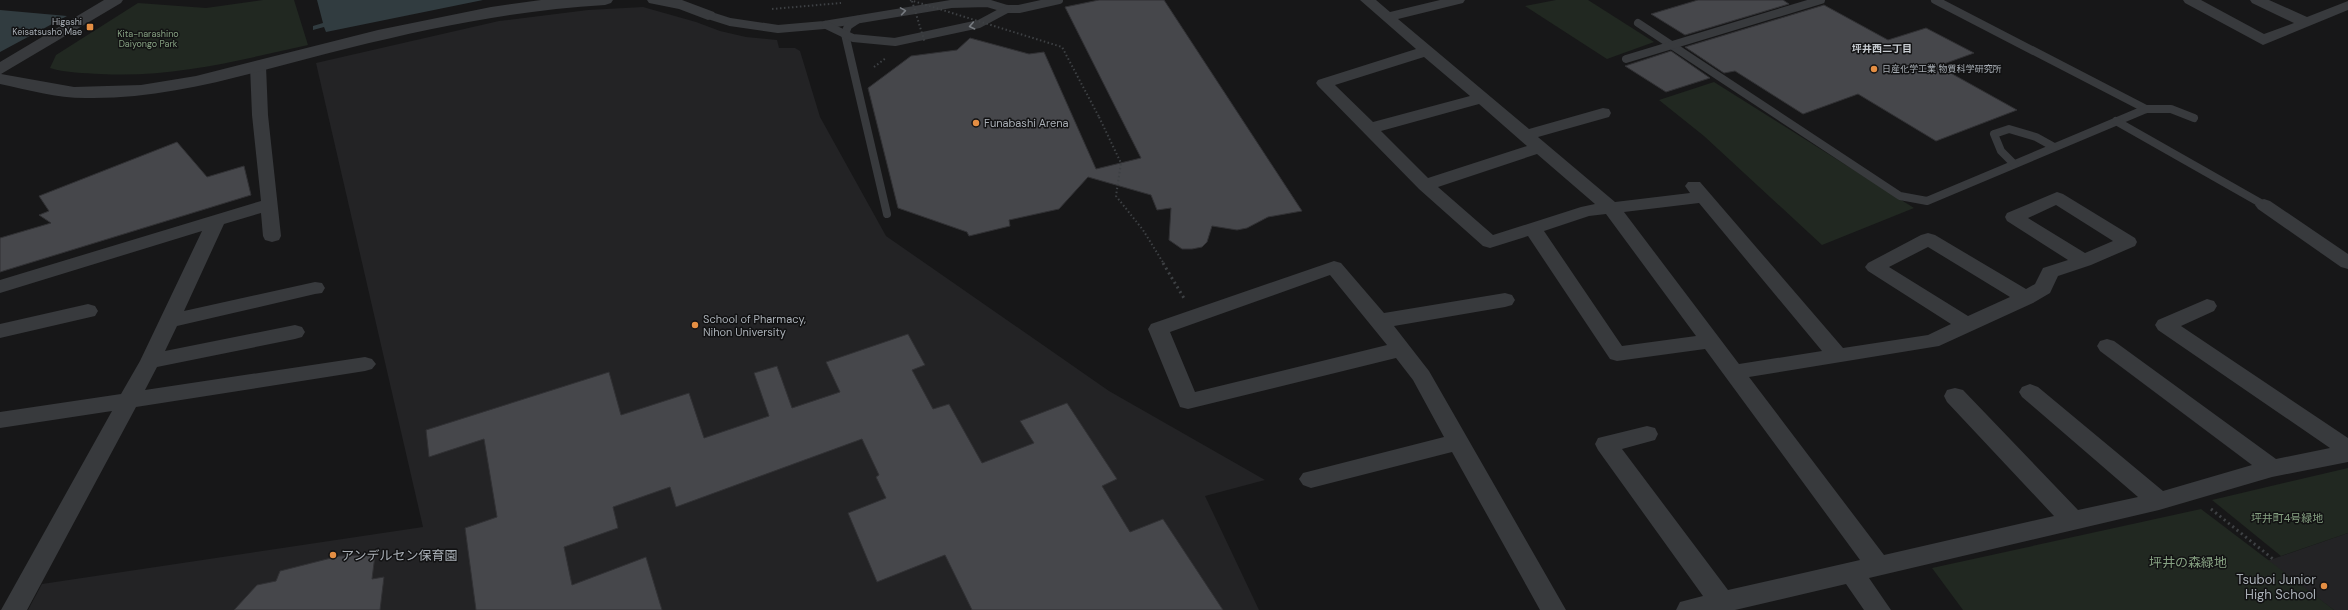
<svg xmlns="http://www.w3.org/2000/svg" width="2348" height="610" viewBox="0 0 2348 610" font-family="'DM Sans','Noto Sans JP',sans-serif">
	<style>
		.built { fill: #232325 }
		.green { fill: #212821 }
		.water { fill: #313c40 }
		.building { fill: #46474b; stroke: #313134 }
		.lines { fill: none; stroke-linecap: round; stroke-linejoin: round }
		.path-far1 { stroke: #3e4144; stroke-width: 2; stroke-dasharray: 1.5 2.5; stroke-linecap: butt }
		.path { stroke: #3e4144; stroke-width: 3; stroke-dasharray: 2 3.5; stroke-linecap: butt }
		.service { stroke: #383a3d; stroke-width: 8 }
		.minor { fill: #383a3d; fill-rule: evenodd }
		.tertiary { fill: #383a3d; fill-rule: evenodd }
		.path-bridge { stroke: #3e4144; stroke-width: 2; stroke-dasharray: 1.5 2.5; stroke-linecap: butt }
		.oneway { stroke: #777b80 }
		.poi-dot { fill: #e48e43; stroke: #121213; stroke-width: 1.5 }
		.labels { text-anchor: middle; dominant-baseline: central; stroke-width: 3; stroke-linejoin: round; paint-order: stroke }
		.far-poi-label { font-size: 9px; fill: #aab0b7; stroke: #121213; text-anchor: end }
		.far-park-label { font-size: 9px; fill: #86a182; stroke: #121213 }
		.far-neighbourhood-label { font-size: 10px; font-weight: bold; fill: #cacfd4; stroke: #121213 }
		.poi-label { font-size: 11px; fill: #aab0b7; stroke: #121213; text-anchor: start }
		.park-label { font-size: 11px; fill: #86a182; stroke: #121213 }
		.near-poi-label { font-size: 13px; fill: #aab0b7; stroke: #121213; text-anchor: start }
		.near-park-label { font-size: 13px; fill: #86a182; stroke: #121213 }
	</style>
	<rect width="100%" height="100%" fill="#171718"/>
	<g class="built">
		<polygon points="643,7 696,22 720,31 746,37 777,40 779,48 795,48 800,51 820,117 886,236 1109,391 1265,480 1205,496 1259,610 28,610 42,584 423,527 316,63 499,21 588,10"/>
		<polygon points="2348,533 2348,610 2334,610 2267,561"/>
	</g>
	<g class="green">
		<path d="M263 0H294L308 45C240 60 172 78 101 74 83 73 67 73 50 68L56 55 138 3 206 8Z"/>
		<polygon points="1556,0 1588,0 1654,42 1607,59 1525,6"/>
		<polygon points="1714,82 1914,208 1822,245 1704,136 1659,100"/>
		<polygon points="2348,468 2348,533 2281,556 2212,500"/>
		<polygon points="2201,509 2334,610 1963,610 1932,568"/>
	</g>
	<g class="water">
		<polygon points="317,0 483,0 326,32 324,27 313,30 313,26 323,23"/>
		<polygon points="0,10 67,16 0,52"/>
	</g>
	<g class="building">
		<polygon points="1099,0 1164,0 1302,211 1268,217 1247,228 1237,230 1212,226 1207,242 1202,247 1192,249 1182,249 1169,240 1171,208 1157,210 1151,195 1088,177 1059,209 1009,220 1010,226 969,236 967,232 898,208 868,88 911,56 957,50 970,38 1029,54 1044,52 1096,169 1141,158 1065,7"/>
		<polygon points="1698,0 1783,0 1789,4 1685,35 1651,14"/>
		<polygon points="1824,5 1888,40 1926,28 1974,53 1938,66 2017,110 1936,141 1858,94 1803,114 1735,71 1724,73 1685,47"/>
		<polygon points="1671,51 1710,78 1666,92 1625,66"/>
		<polygon points="177,142 207,177 244,166 251,195 0,272 0,238 51,223 39,215 49,211 39,196"/>
		<polygon points="908,334 925,365 912,370 933,409 949,404 982,463 1034,443 1020,421 1067,403 1117,479 1102,486 1130,532 1163,519 1223,610 972,610 945,555 877,582 848,513 886,498 876,477 879,475 862,439 676,507 670,487 613,507 618,528 564,547 572,585 646,557 662,610 476,610 465,528 497,517 484,439 429,457 426,430 609,372 621,415 689,393 704,438 769,416 754,373 777,366 792,408 840,392 826,362"/>
		<polygon points="375,555 372,579 384,577 380,610 234,610 257,585 276,581 280,571 339,556"/>
	</g>
	<g class="lines">
		<g class="path-far1">
			<polyline points="772,9 841,3"/>
			<polyline points="874,67 886,58"/>
			<polyline points="1099,117 1121,163 1116,196 1143,230 1164,264"/>
		</g>
		<g class="path">
			<polyline points="1163,263 1185,300"/>
			<polyline points="2211,509 2273,559"/>
		</g>
		<g class="service">
			<polyline points="1935,0 2146,109"/>
			<polyline points="708,15 730,22 778,29 824,25 951,4 987,3 1007,9 1019,9 1059,0"/>
			<polyline points="857,20 848,26 845,34 887,214"/>
			<polyline points="1638,23 1900,196 1927,201 2146,109 2171,109 2194,118"/>
			<polyline points="826,25 853,38 895,42 979,24 1007,9"/>
			<polyline points="1626,59 1821,0"/>
			<polyline points="2116,121 2264,205"/>
			<polyline points="2014,164 2001,151 1994,134 2009,129 2036,137 2054,147"/>
		</g>
		<g class="minor">
			<path d="M1360 0H1376L1390 12 1440 0H1465L1463 3 1398 19 1529 129 1603 108 1609 109 1611 113 1609 117 1538 137 1615 202 1690 193 1685 186 1688 182H1700L1843 348 1928 335 1951 324 1868 271 1865 267 1868 263 1921 235 1928 233 1935 235 2026 289 2035 284 2043 268 2068 260 2007 221 2005 217 2007 213 2057 192 2063 194 2135 238 2137 242 2135 246 2091 265 2058 276 2050 293 2033 303 1939 346 1749 377 1884 555 2054 516 1947 402 1944 396 1947 390 1955 388 1963 390 2078 510 2138 497 2022 397 2019 392 2022 387 2030 384 2038 387 2163 491 2252 465 2100 351 2097 346 2100 341 2107 339 2114 341 2276 459 2330 448 2158 330 2155 325 2158 320 2207 299 2214 301 2217 306 2214 311 2181 326 2348 438V462L2272 477 2159 510 1869 578 1891 610H1864L1846 584 1735 610H1676L1680 602 1703 596 1598 450 1595 444 1598 438 1647 426 1655 428 1658 434 1655 440 1622 449 1728 590 1860 560 1705 349 1617 361 1610 359 1528 236 1490 248 1483 246 1419 189 1318 86 1316 83 1318 80 1416 49ZM1424 57 1470 96 1373 122 1335 85ZM1479 104 1527 146 1428 178 1381 131ZM1537 154 1595 204 1581 207 1493 235 1438 187ZM1699 203 1822 351 1739 364 1624 212ZM2056 205 2113 241 2085 253 2028 218ZM1606 214 1696 336 1622 346 1544 231 1589 216ZM1928 247 2010 297 1968 316 1889 267Z"/>
			<polygon points="2183,0 2201,0 2264,34 2294,23 2252,3 2250,0 2269,0 2307,17 2348,1 2348,10 2263,45 2185,3"/>
			<polygon points="258,61 264,63 266,66 268,115 281,236 279,240 272,242 265,240 263,236 261,213 224,224 184,311 315,282 322,283 325,288 322,293 315,294 177,326 165,351 295,325 302,327 305,332 302,337 295,339 157,367 145,390 365,357 372,359 376,364 372,369 365,371 136,407 27,610 1,610 112,411 0,428 0,412 121,394 140,361 202,231 0,293 0,280 261,201 252,115 250,66 252,63"/>
			<polygon points="2264,199 2270,201 2348,254 2348,269 2341,267 2258,209 2255,205 2258,201"/>
			<path d="M1334 261 1341 263 1384 313 1505 293 1512 295 1515 300 1512 305 1505 307 1394 326 1429 371 1566 610H1540L1452 452 1311 488 1303 485 1299 479 1303 473 1444 437 1413 380 1396 358 1188 409 1180 407 1148 329 1151 324ZM1330 275 1387 345 1195 392 1170 332Z"/>
			<polygon points="88,304 95,306 98,311 95,316 0,338 0,324"/>
		</g>
		<g class="tertiary">
			<path d="M104 0H123L121 3 1 74 74 87 141 85 196 76 378 30 491 7 541 0H613L611 3 605 5C518 10 434 27 349 48 262 69 176 100 85 98 57 98 28 90 0 84V62Z"/>
			<polygon points="647,0 682,0 714,12 716,15 714,18 708,20 679,9 649,3"/>
		</g>
		<g class="path-bridge">
			<polyline points="910,0 1062,47 1099,117"/>
			<polyline points="912,1 925,43"/>
		</g>
	</g>
	<defs><path id="oneway-chevron" d="M-2-3.5L2.5 0L-2 3.5" fill="none" stroke-width="1.6" stroke-linecap="round" stroke-linejoin="round"/></defs>
	<g class="oneway">
		<use href="#oneway-chevron" transform="translate(903 11) rotate(-9)"/>
		<use href="#oneway-chevron" transform="translate(972 26) rotate(168)"/>
	</g>
	<g class="poi-dot">
		<rect x="86" y="23" width="8" height="8" rx="2"/>
		<circle cx="1874" cy="69" r="4"/>
		<circle cx="976" cy="123" r="4"/>
		<circle cx="695" cy="325" r="4"/>
		<circle cx="333" cy="555" r="4"/>
		<circle cx="2324" cy="586" r="4"/>
	</g>
	<g class="labels">
		<g class="far-poi-label">
			<text x="82" y="22">Higashi<tspan x="82" dy="10">Keisatsusho Mae</tspan></text>
			<text x="1882" y="69" text-anchor="start">日産化学工業 物質科学研究所</text>
		</g>
		<g class="far-park-label">
			<text x="148" y="34">Kita-narashino<tspan x="148" dy="10">Daiyongo Park</tspan></text>
		</g>
		<g class="far-neighbourhood-label">
			<text x="1882" y="48">坪井西二丁目</text>
		</g>
		<g class="poi-label">
			<text x="984" y="123">Funabashi Arena</text>
			<text x="703" y="319">School of Pharmacy,<tspan x="703" dy="13">Nihon University</tspan></text>
		</g>
		<g class="park-label">
			<text x="2287" y="518">坪井町4号緑地</text>
		</g>
		<g class="near-poi-label">
			<text x="341" y="555">アンデルセン保育園</text>
			<text x="2316" y="579" text-anchor="end">Tsuboi Junior<tspan x="2316" dy="15">High School</tspan></text>
		</g>
		<g class="near-park-label">
			<text x="2188" y="562">坪井の森緑地</text>
		</g>
	</g>
</svg>
